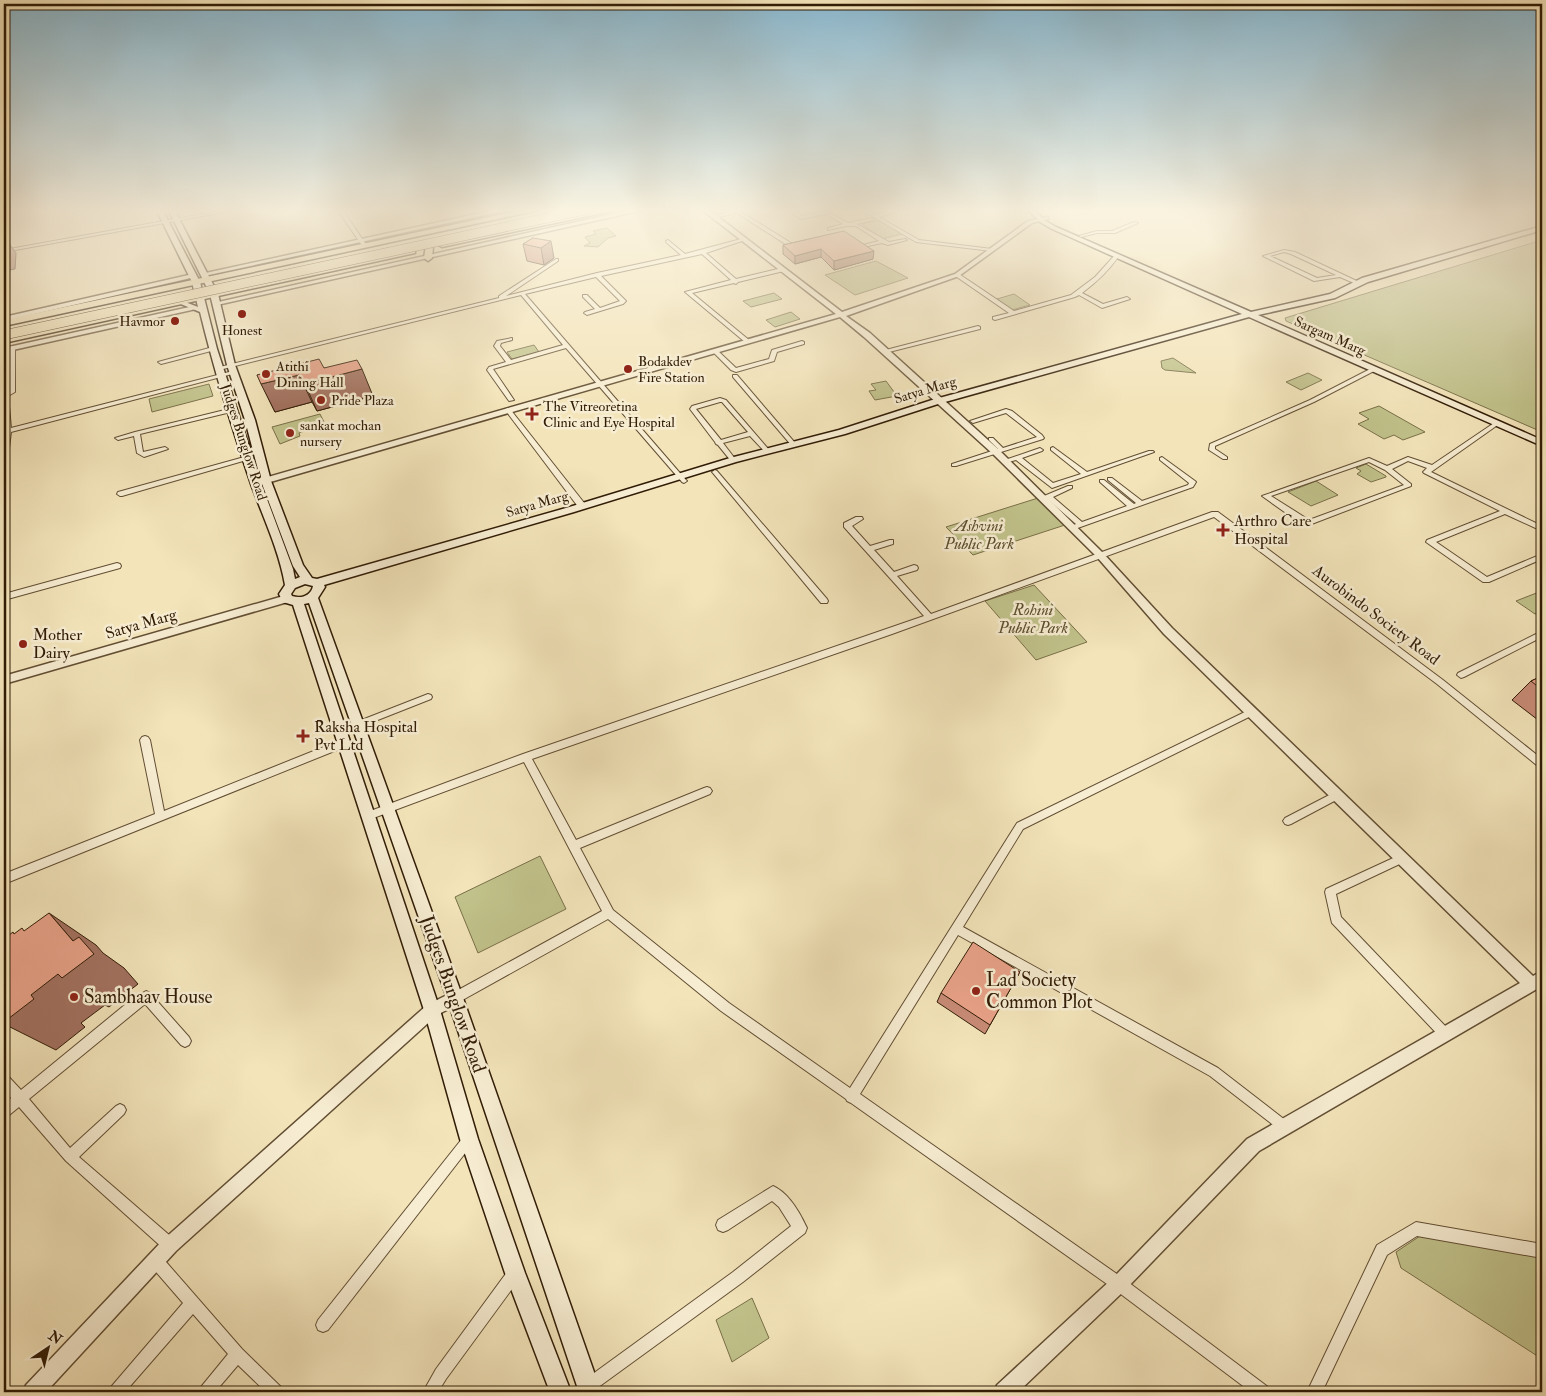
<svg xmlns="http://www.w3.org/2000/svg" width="1546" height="1396" viewBox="0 0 1546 1396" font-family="'IM FELL Double Pica',serif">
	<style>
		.green { fill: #c1c28b; stroke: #796f48 }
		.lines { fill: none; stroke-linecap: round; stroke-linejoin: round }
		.minor-casing { stroke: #624e33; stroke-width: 2 }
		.tertiary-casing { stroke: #624e33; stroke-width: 3 }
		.secondary-casing { stroke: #311c06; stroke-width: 3 }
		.primary-casing { stroke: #311c06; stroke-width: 3 }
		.minor { fill: #f7edd2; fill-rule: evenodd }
		.tertiary { fill: #f7edd2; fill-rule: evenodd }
		.secondary { fill: #f7edd2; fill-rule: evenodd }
		.primary { fill: #f3e4ba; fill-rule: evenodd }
		.trunk-bridge-casing { stroke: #311c06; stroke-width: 10; stroke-linecap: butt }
		.trunk-bridge { stroke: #f3e4ba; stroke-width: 9 }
		.wall { fill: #c88b76; stroke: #311c06 }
		.shaded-wall { fill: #a37160; stroke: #311c06 }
		.building { fill: #e9a289; stroke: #311c06 }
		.poi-dot { fill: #8f2418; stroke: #f7edd2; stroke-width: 2 }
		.labels { text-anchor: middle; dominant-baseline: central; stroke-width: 5; stroke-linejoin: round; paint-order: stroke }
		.far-poi-label { font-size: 14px; fill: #311c06; stroke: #f7edd2; text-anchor: start }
		.far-street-label { font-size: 14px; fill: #311c06; stroke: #f7edd2 }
		.poi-label { font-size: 16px; fill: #311c06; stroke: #f7edd2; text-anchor: start }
		.park-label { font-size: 16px; font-style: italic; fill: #5c4e2e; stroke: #f7edd2 }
		.street-label { font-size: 16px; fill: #311c06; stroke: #f7edd2 }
		.near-poi-label { font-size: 19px; fill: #311c06; stroke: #f7edd2; text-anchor: start }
		.near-street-label { font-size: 19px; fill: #311c06; stroke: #f7edd2 }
	</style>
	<rect width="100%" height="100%" fill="#f3e4ba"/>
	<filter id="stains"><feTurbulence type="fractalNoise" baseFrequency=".004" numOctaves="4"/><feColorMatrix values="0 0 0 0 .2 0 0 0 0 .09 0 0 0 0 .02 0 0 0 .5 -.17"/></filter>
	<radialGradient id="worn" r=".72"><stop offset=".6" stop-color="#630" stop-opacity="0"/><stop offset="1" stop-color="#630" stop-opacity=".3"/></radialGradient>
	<g class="green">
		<polygon points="882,220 902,234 882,239 862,224"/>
		<polygon points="607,228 616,236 608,238 598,247 584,246 590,243 585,237 596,234 593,231"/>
		<polygon points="1542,240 1542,432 1286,321 1285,318"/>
		<polygon points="876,261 908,278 855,295 825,275"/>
		<polygon points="774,293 782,299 751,307 743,301"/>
		<polygon points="1014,294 1030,305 1012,310 997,299"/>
		<polygon points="791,312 800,319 775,327 766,320"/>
		<polygon points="534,345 539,352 512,359 507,352"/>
		<polygon points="1173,358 1196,373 1165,370 1162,368 1161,361"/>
		<polygon points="1308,373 1322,380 1301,390 1286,382"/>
		<polygon points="886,381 897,396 875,400 869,391 876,390 871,384"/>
		<polygon points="209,384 213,396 152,412 149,399"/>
		<polygon points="1379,406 1425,432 1403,440 1394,435 1384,439 1358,424 1369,419 1359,413"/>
		<polygon points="320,414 325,424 299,433 300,436 280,444 272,427"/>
		<polygon points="1366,464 1386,476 1386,477 1371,482 1357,474 1361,471 1356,468"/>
		<polygon points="1316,481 1338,495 1311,506 1288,492"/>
		<polygon points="1038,498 1065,525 973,555 946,527"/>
		<polygon points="1034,585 1087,642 1036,660 985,601"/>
		<polygon points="1539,592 1542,594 1542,611 1535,614 1516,601"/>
		<polygon points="540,856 566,909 478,953 455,897"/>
		<polygon points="1420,1236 1542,1257 1542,1359 1401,1268 1396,1252"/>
		<polygon points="752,1298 769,1338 732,1362 716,1320"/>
	</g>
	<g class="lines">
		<g class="minor-casing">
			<g id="minor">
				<polygon points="4,209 9,209 4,211"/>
				<polygon points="230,209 242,209 4,252 4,250"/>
				<polygon points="337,209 342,209 367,246 367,247 363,247"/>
				<polygon points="744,209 741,212 791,243 791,245 787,245 737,213 713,218 711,217 737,210"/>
				<polygon points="786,209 792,209 802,216 827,211 848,223 873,218 873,220 857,224 889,242 905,239 907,240 888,245 882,243 863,247 863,245 879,241 856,226 847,226 828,230 828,228 843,224 826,214 801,219"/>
				<polygon points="860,209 866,209 876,215 898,209 907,209 879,217 919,240 992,249 994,250 992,251 916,242"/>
				<polygon points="1134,222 1138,223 1115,233 1097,233 1081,237 1079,236 1097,231 1112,231"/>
				<polygon points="741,239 745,240 706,253 736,279 782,268 785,270 784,271 738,282 736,284 734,283 692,293 749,340 749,342 745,342 685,292 731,280 702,254 601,276 626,301 623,304 587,315 584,313 585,312 595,309 583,297 583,295 587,295 600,308 620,301 596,277 525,294 686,480 687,481 684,483 682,482 566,348 493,369 514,400 509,401 487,370 489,367 506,362 494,346 497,341 512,338 512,340 501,343 500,346 511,360 563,345 521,295 219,370 216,368 499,298 499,296 556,259 558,259 558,261 506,296 597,273 681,255 666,242 666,241 668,240 685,254"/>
				<path d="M1284 250 1295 252 1361 283 1356 284 1340 277 1314 281 1263 256ZM1284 252 1291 254 1336 275 1317 278 1270 256Z"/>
				<path d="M1115 255 1119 256C1109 270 1097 282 1082 293L1103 304 1127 297 1130 299 1102 308 1079 295 1075 297 995 320 993 319V317L1009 313 954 275 959 274 1014 311 1071 295 1095 277Z"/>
				<polygon points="978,326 980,327 980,329 885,353 882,351"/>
				<polygon points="802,341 804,342 804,344 777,352 774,361 736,372 731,370 712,351 717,350 736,368 769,359 772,350"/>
				<polygon points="12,346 15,348 15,392 8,396 11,428 233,371 236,373 11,432 7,463 4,465 4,393 9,391 9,348"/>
				<polygon points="213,347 215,348 215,350 161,364 158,362"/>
				<polygon points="1374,367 1377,369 1376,370 1314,402 1215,446 1215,449 1227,457 1227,459 1223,459 1209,450 1210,444 1310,400"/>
				<polygon points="733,375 737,375 796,444 796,446 792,446 733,377"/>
				<path d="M720 398 726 400 770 451V453H766L750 436 723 443 736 460 735 461H731L718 445 716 444 715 442 690 409 692 406ZM720 402H722L748 432 721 440 696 409Z"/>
				<polygon points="233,408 235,409 235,411 140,434 143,452 165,447 168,449 144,457 137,453 134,436 118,440 115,438 135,432"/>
				<polygon points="508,408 510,409 585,504 585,508 579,508 506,411 506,409"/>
				<polygon points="1006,409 1012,411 1042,435 1044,438 1043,439 956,466 952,466 952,464 998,449 989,440 989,438 993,438 1003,448 1037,437 1006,413 973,423 970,421"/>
				<path d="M1497 421 1499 422V424L1431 472 1542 526V531L1505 514 1436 542 1487 577 1542 554V559L1489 582H1483L1426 542 1427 540 1500 511 1424 473 1423 472 1427 468 1408 461 1392 469 1411 484V486L1309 525 1300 523 1262 496 1369 458 1387 466 1408 457 1432 465ZM1369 462 1385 470 1404 485 1309 520 1271 496Z"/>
				<polygon points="1053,447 1087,472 1149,451 1153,451 1154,452 1052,488 1016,460 1005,463 1002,461 1040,448 1043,450 1042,451 1022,458 1053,483 1081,474 1051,450 1051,448"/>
				<polygon points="248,456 251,458 250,459 122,496 120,496 117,494 118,492"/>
				<polygon points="1162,457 1195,481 1196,482 1193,487 1072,530 1068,528 1076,524 1044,496 1068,486 1072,486 1072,488 1053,497 1082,522 1127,506 1100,482 1100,480 1104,480 1134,504 1136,503 1108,480 1108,478 1112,478 1142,501 1188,485 1189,483 1160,460 1160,458"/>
				<polygon points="715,470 717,471 827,599 828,601 827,603 821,603 713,473 712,472"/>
				<polygon points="1212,512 1218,512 1443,680 1542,759 1542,768 1539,767 1437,684 1214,517 892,634 532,759 576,840 704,788 707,787 710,788 712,791 710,794 580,848 613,910 729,1003 850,1088 1017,823 1249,710 1255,710 1256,712 1255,714 1023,829 963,927 1218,1068 1289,1123 1291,1127 1289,1131 1285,1133 1281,1131 1210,1076 958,935 860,1094 1124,1279 1268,1387 1270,1392 1251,1392 1114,1289 851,1103 847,1101 846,1099 721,1011 608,919 459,1002 455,1004 451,1002 449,998 451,994 602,911 524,762 368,820 365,819 363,816 365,813 523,754 924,616 844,527 844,523 856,517 862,517 863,519 852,526 870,546 890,540 893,540 893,544 874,550 894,572 914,565 917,566 918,568 917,570 897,576 931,614"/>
				<polygon points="117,563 120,564 121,566 120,568 4,600 4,594"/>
				<polygon points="1542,631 1542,637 1464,677 1461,678 1457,675 1458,673"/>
				<polygon points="428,694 431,695 432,697 431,699 360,727 354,727 353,725 354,723"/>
				<polygon points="145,736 148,737 150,740 164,811 341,740 347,740 349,743 347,746 4,884 4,874 155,814 140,740 142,737"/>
				<polygon points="1337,791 1340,792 1342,795 1340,798 1291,824 1288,825 1285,824 1283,821 1285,818"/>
				<polygon points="1402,854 1406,855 1407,858 1406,861 1336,894 1341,917 1449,1030 1451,1034 1449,1038 1445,1040 1441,1038 1332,923 1331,919 1325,892 1326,889"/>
				<polygon points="146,991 150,993 189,1037 191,1041 189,1045 185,1047 181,1045 145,1004 29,1099 70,1148 116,1106 120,1104 124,1106 126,1110 124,1114 79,1157 175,1240 177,1245 175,1250 170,1252 165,1250 66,1161 19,1107 8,1116 4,1118 4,1104 11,1098 4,1089 4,1074 8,1076 21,1090 132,999"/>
				<polygon points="469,1133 473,1135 475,1139 473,1143 328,1330 323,1332 318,1330 316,1325 318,1320 465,1135"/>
				<path d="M773 1186C789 1193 800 1213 807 1228L805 1233 743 1282 593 1391H583L581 1386 583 1381 733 1272 791 1226 779 1207 772 1201 728 1230 723 1232 718 1230 716 1225 718 1220Z"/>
				<polygon points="1416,1222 1542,1244 1542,1258 1417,1236 1387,1255 1322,1392 1307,1392 1377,1245"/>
				<polygon points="155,1253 160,1255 242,1349 281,1387 283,1392 266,1392 238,1365 215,1392 199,1392 201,1387 228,1354 193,1314 125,1392 109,1392 111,1387 183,1303 150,1265 148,1260 150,1255"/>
				<polygon points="515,1266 520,1268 522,1273 520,1278 446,1379 438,1392 423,1392 436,1369 510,1268"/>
			</g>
		</g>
		<g class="tertiary-casing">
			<g id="tertiary">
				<polygon points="499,209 512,209 204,276 201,274"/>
				<polygon points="635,209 648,209 217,305 214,303"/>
				<polygon points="701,209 708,209 842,312 955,274 1028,221 1048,217 1048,219 1032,223 959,276 846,316 870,333 999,450 1103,553 1172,628 1533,976 1542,971 1542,986 1259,1151 1125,1290 1018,1392 995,1392 997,1385 1113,1278 1247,1139 1520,983 1164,634 1097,557 993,454 864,337 840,317 260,485 254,485 253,483 254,481 836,314"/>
				<polygon points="193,274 195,275 195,277 4,321 4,317"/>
				<polygon points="194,306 197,308 196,309 4,352 4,348"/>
				<polygon points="287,595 291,597 292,599 291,601 4,684 4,676"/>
				<polygon points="455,991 460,993 462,998 460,1003 437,1015 176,1251 46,1392 24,1392 26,1385 164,1239 427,1005"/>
			</g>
		</g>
		<g class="secondary-casing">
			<path id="secondary" d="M156 209H162L200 282 217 349 261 483 293 569 295 579 300 577 293 566 261 481 245 420 227 365 210 294 168 209H174L218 294 235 365 255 420 271 481 303 565 312 578 317 579 566 508 730 458 839 430 932 400 1242 314 1052 229 1040 222 1027 209H1034L1044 220 1056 227 1251 312 1330 294 1362 278 1542 226V230L1368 282 1335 298 1258 315 1542 440V446L1249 317 938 404 845 434 736 462 574 512 324 585 325 587 318 598 463 998 601 1392H579L447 998 309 603 304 604 440 1010 478 1139 525 1273 571 1392H550L505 1273 460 1139 424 1010 293 605 283 602 279 594 285 585C279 550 263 517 251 484 232 428 214 370 200 312L176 302 180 300 198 307 192 282ZM305 584 313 586C311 596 301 599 292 596L291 594 295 588Z"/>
		</g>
		<g class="primary-casing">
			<g id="primary">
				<polygon points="527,209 544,209 4,326 4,320"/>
				<polygon points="604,209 621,209 442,247 438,245 442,243"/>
				<polygon points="426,245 433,247 432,258 428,261 424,258"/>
				<polygon points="412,248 415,249 415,253 4,343 4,337"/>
			</g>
		</g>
		<use href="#minor" class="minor"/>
		<use href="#tertiary" class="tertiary"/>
		<use href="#secondary" class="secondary"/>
		<use href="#primary" class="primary"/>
		<g class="trunk-bridge-casing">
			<polyline id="trunk-bridge" points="4,335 589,209"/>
		</g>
		<use href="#trunk-bridge" class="trunk-bridge"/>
	</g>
	<g class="wall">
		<polygon points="844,231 873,259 834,270 821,257 795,264 783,254 783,245"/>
		<polygon points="533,238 554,258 544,265 527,261 523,244"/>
		<polygon points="324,368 373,396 317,411 312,402 275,412 257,375"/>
		<polygon points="1542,676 1542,723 1512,700 1531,681"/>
		<polygon points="1020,972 985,1034 937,1002 941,993"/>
	</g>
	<g class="shaded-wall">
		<polygon points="551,241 554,258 544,265 541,248"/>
		<polygon points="8,242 16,253 15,269 4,271 4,258"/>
		<polygon points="821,249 821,257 795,264 795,256"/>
		<polygon points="874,251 873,259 834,270 834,261"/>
		<polygon points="362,369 373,396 317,411 305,384"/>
		<polygon points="299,375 312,402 275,412 261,384"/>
		<polygon points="49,913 96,945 103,953 124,968 138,984 109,1007 105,1005 81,1023 85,1027 56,1050 4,1024 4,1013 31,995 73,941"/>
	</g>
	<g class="building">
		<polygon points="844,231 874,251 834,261 821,249 795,256 783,245"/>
		<polygon points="533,238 551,241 541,248 523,244"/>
		<polygon points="8,242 7,258 4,258 4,243"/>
		<polygon points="319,359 324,368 357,360 362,369 305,384 299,375 261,384 257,375"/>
		<polygon points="1542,676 1542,690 1531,681"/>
		<polygon points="49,913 73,941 79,937 94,954 62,978 58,974 31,995 34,999 4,1022 4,939 13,932 14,934 22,928 24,931"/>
		<polygon points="973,942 1020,972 990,1025 941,993"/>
	</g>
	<linearGradient id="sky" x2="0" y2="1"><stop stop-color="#8ab8cf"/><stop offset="0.52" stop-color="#faf3e0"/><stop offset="1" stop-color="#faf3e0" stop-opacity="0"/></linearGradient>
	<rect width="1546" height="405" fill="url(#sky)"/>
	<g class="poi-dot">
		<circle cx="242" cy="314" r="5"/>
		<circle cx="175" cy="321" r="5"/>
		<circle cx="628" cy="369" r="5"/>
		<circle cx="266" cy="374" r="5"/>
		<circle cx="321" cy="400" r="5"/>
		<path d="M529.5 406.5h5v5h5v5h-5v5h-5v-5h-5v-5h5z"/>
		<circle cx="290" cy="433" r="5"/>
		<path d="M1220.5 522.5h5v5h5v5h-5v5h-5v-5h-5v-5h5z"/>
		<circle cx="23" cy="644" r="5"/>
		<path d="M300.5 728.5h5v5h5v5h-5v5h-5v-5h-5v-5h5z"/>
		<circle cx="976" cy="991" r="5"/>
		<circle cx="74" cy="997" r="5"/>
	</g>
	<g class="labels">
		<g class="far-poi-label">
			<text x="165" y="321" text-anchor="end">Havmor</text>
			<text x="242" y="330" text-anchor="middle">Honest</text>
			<text x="638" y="361">Bodakdev<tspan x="638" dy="16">Fire Station</tspan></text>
			<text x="276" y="366">Atithi<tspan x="276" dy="16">Dining Hall</tspan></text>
			<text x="331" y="400">Pride Plaza</text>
			<text x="543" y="406">The Vitreoretina<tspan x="543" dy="16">Clinic and Eye Hospital</tspan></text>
			<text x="300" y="425">sankat mochan<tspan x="300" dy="16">nursery</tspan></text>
		</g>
		<g class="far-street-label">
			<text transform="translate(1330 336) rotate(24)">Sargam Marg</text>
			<text transform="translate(925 390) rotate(-17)">Satya Marg</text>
			<text transform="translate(244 442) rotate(72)">Judges Bunglow Road</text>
			<text transform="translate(537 504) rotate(-16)">Satya Marg</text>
		</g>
		<g class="poi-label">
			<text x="1234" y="521">Arthro Care<tspan x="1234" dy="18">Hospital</tspan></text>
			<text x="33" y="635">Mother<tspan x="33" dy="18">Dairy</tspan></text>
			<text x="314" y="727">Raksha Hospital<tspan x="314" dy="18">Pvt Ltd</tspan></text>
		</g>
		<g class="park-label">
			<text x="979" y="526">Ashvini<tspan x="979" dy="18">Public Park</tspan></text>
			<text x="1033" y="610">Rohini<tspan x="1033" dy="18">Public Park</tspan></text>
		</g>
		<g class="street-label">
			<text transform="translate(1376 615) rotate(37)">Aurobindo Society Road</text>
			<text transform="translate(141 624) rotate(-16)">Satya Marg</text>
		</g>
		<g class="near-poi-label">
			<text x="986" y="980">Lad Society<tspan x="986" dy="22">Common Plot</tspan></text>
			<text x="84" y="997">Sambhaav House</text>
		</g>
		<g class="near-street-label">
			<text transform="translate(453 994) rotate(71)">Judges Bunglow Road</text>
		</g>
	</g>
	<rect width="1546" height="1396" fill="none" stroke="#f3e4ba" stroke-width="20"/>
	<rect x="5" y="5" width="1536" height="1386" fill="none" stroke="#311c06" stroke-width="2.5"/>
	<rect x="10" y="10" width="1526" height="1376" fill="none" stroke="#311c06"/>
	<g transform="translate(48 1348) rotate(35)" stroke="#f7edd2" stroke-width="4" paint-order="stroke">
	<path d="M0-4L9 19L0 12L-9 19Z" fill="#311c06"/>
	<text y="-8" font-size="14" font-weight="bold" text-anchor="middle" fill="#311c06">N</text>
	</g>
	<rect width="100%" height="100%" filter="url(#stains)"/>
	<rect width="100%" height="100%" fill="url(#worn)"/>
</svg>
